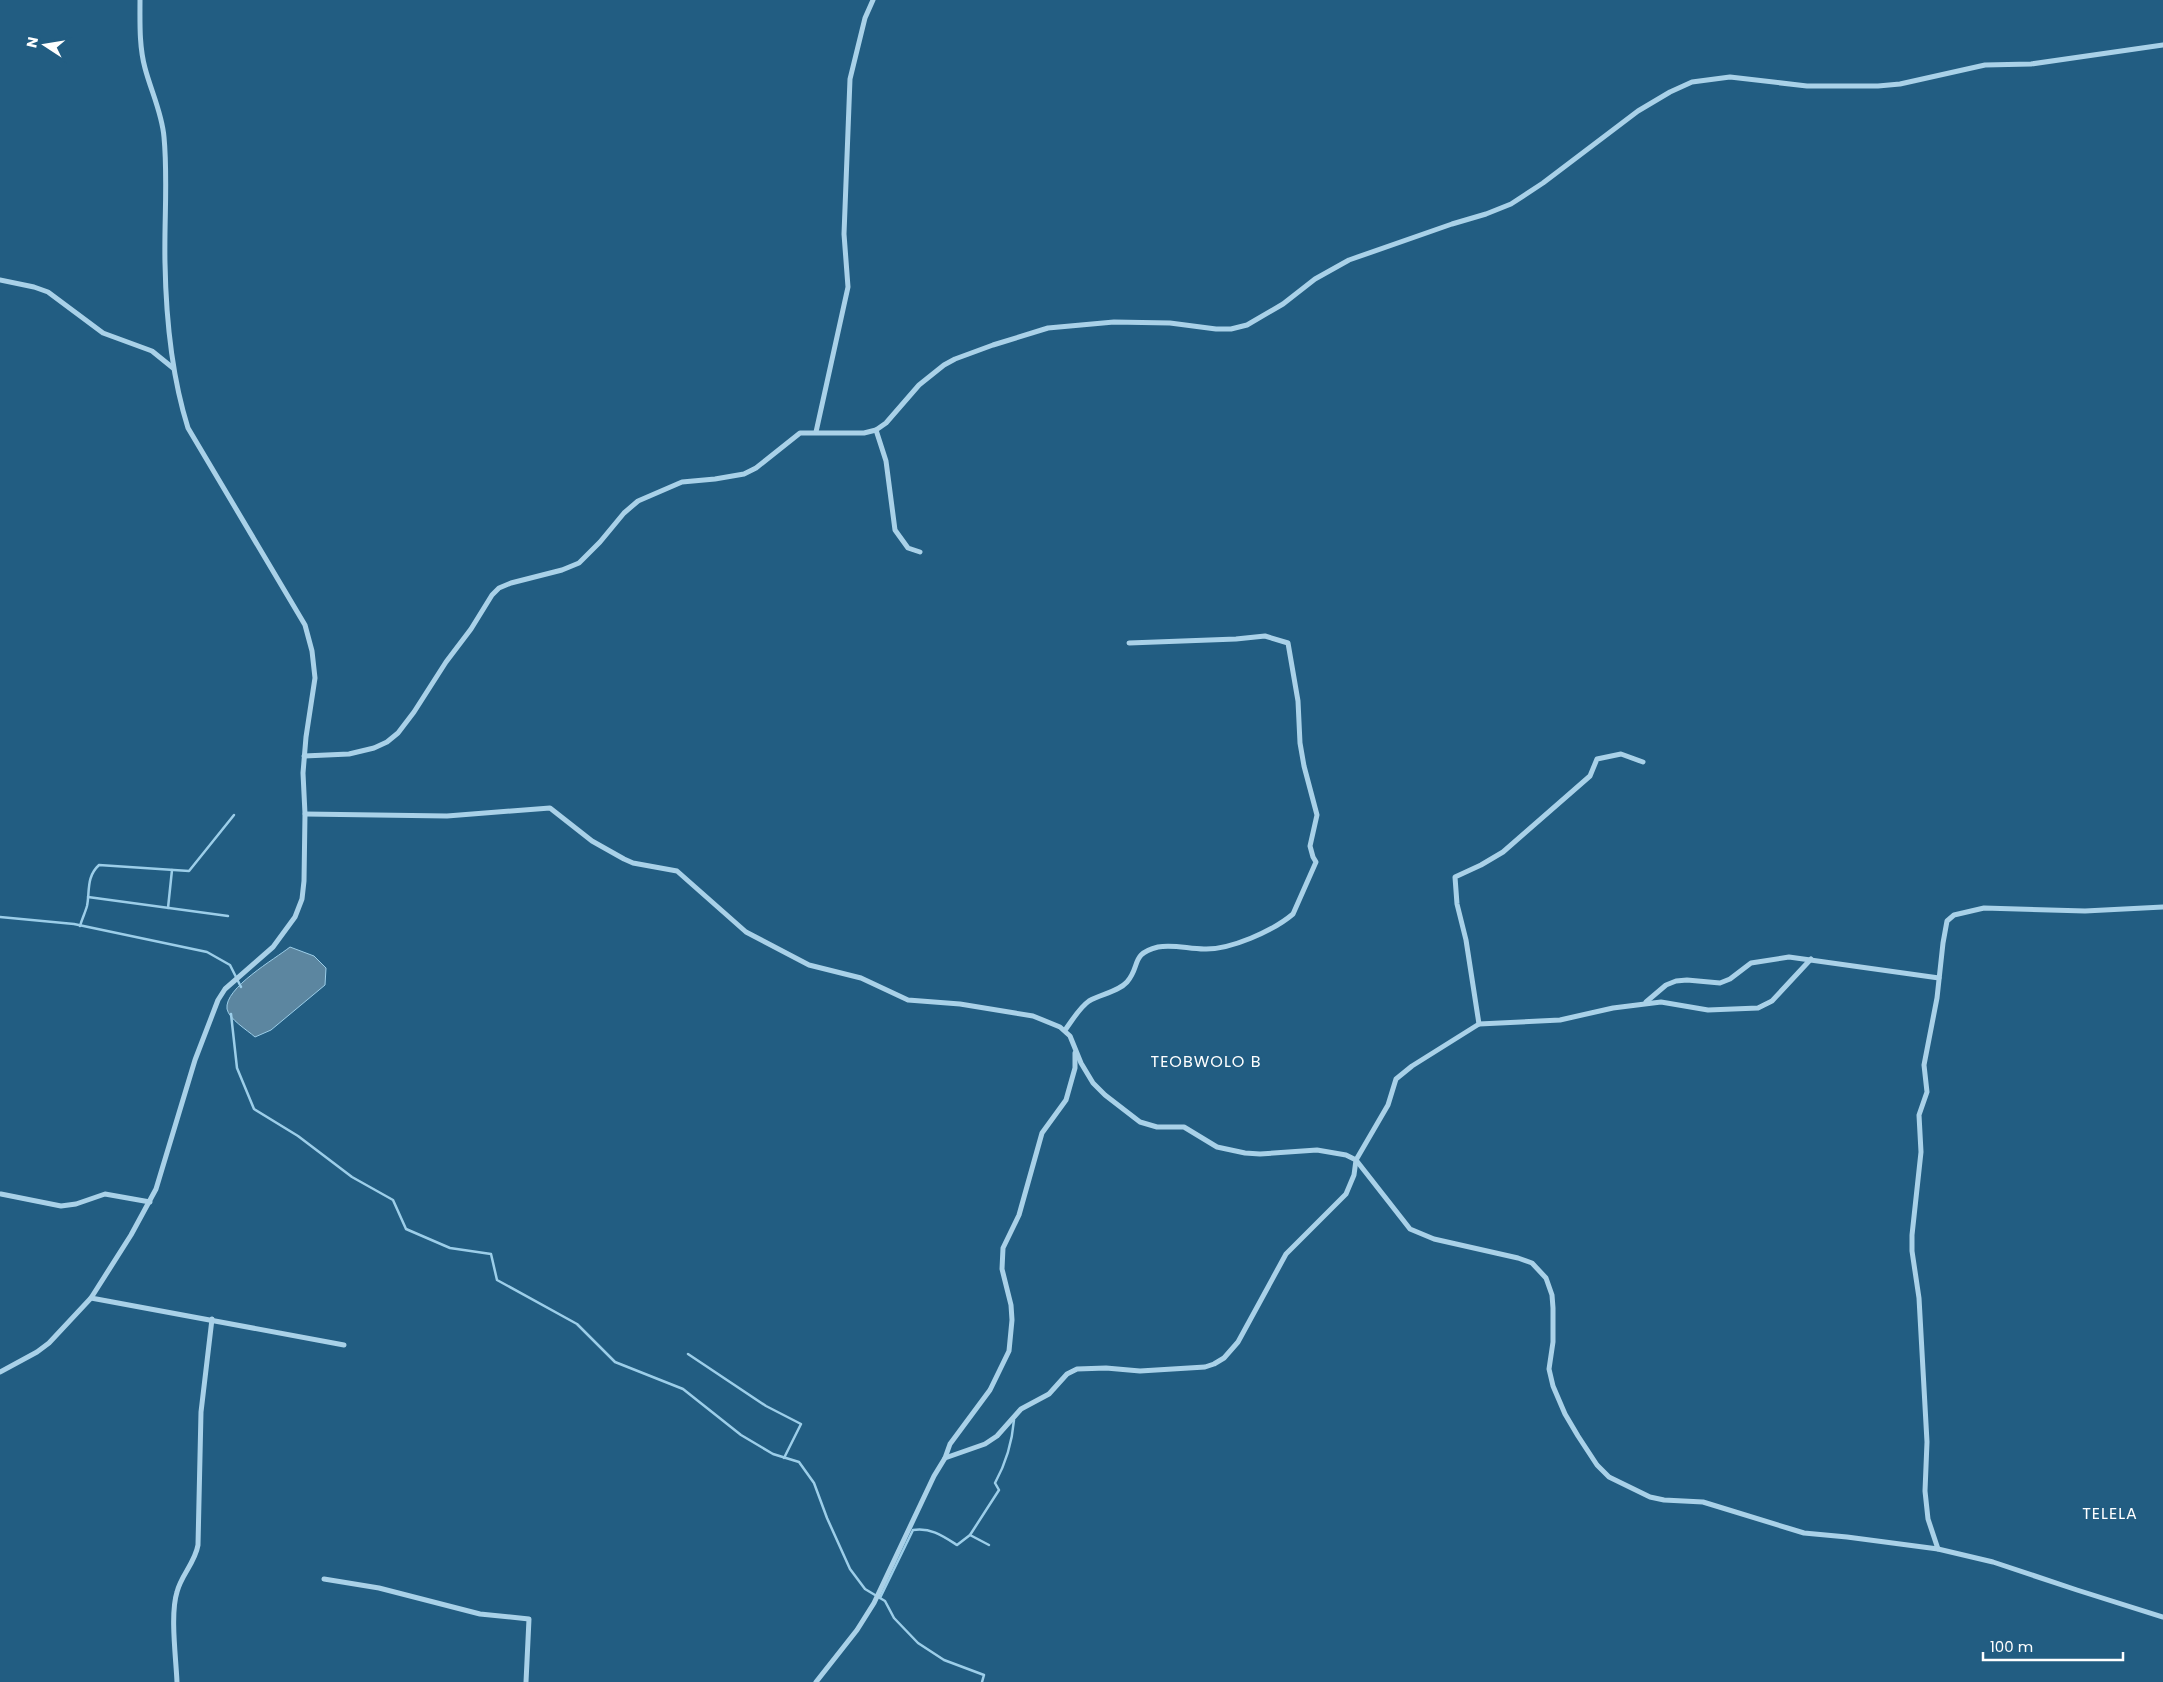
<svg xmlns="http://www.w3.org/2000/svg" width="2163" height="1682" viewBox="0 0 2163 1682" font-family="Poppins,sans-serif">
	<style>
		.water { fill: #5c86a0; stroke: #9ccee9 }
		.lines { fill: none; stroke-linecap: round; stroke-linejoin: round }
		.stream { stroke: #9ccee9; stroke-width: 2.5 }
		.minor { stroke: #a9d1e8; stroke-width: 5 }
		.labels { text-anchor: middle; dominant-baseline: central; stroke-width: 4; stroke-linejoin: round; paint-order: stroke }
		.quarter-label { font-size: 16px; letter-spacing: 1px; fill: #fff; stroke: #225d82 }
	</style>
	<rect width="100%" height="100%" fill="#225d82"/>
	<path class="water" d="M290 947 314 956 326 968 325 985 271 1030 255 1037C247 1030 229 1019 227 1009 224 988 275 959 290 947Z"/>
	<g class="lines">
		<g class="stream">
			<polyline points="88,897 228,916"/>
			<polyline points="168,908 172,870"/>
			<polyline points="0,917 74,924 207,952 230,965 241,987"/>
			<path d="M80 926C82 919 85 913 87 906 90 891 86 877 99 865L189 871 234 815"/>
			<polyline points="231,1014 237,1068 254,1109 298,1136 352,1177 393,1200 406,1229 450,1248 491,1254 497,1280 577,1324 615,1362 683,1389 741,1435 773,1454 799,1462 814,1483 827,1518 850,1569 865,1589 885,1601 894,1618 918,1643 944,1660 984,1675 982,1682"/>
			<polyline points="688,1354 766,1406 801,1424 784,1458"/>
			<polyline points="970,1535 989,1545"/>
			<path d="M880 1598 913 1530C930 1527 943 1536 957 1545L970 1535 999 1490 995 1483C1006 1463 1012 1444 1014 1420"/>
		</g>
		<g class="minor">
			<polyline points="0,280 34,287 48,292 103,333 152,351 173,368"/>
			<polyline points="876,430 886,461 895,530 908,548 920,552"/>
			<polyline points="816,432 848,287 844,234 850,79 865,18 873,0"/>
			<polyline points="304,756 349,754 374,748 387,742 398,733 414,712 446,662 471,629 492,595 499,588 511,583 562,570 579,563 600,542 624,513 638,501 682,482 715,479 744,474 756,468 800,433 864,433 876,430 886,423 919,385 944,365 955,359 993,345 1048,328 1114,322 1170,323 1216,329 1231,329 1247,325 1283,304 1315,279 1349,260 1452,224 1486,214 1511,204 1543,183 1638,111 1670,92 1692,82 1730,77 1807,86 1878,86 1900,84 1985,65 2031,64 2163,45"/>
			<polyline points="305,814 447,816 550,808 592,841 624,859 633,863 677,871 746,932 809,965 861,978 908,1000 960,1004 1015,1013 1033,1016 1060,1027 1070,1036 1081,1063 1093,1083 1105,1095 1140,1122 1157,1127 1184,1127 1217,1147 1245,1153 1260,1154 1317,1150 1346,1155 1356,1160 1410,1229 1434,1239 1518,1258 1532,1263 1546,1278 1552,1295 1553,1308 1553,1342 1549,1369 1553,1386 1565,1414 1578,1436 1597,1465 1609,1477 1650,1497 1664,1500 1703,1502 1804,1533 1847,1537 1938,1549 1993,1562 2077,1590 2163,1617"/>
			<polyline points="1646,1002 1666,985 1676,981 1687,980 1720,983 1730,979 1751,963 1789,957 1939,978"/>
			<polyline points="1479,1024 1466,940 1457,904 1455,877 1481,865 1503,852 1590,776 1597,759 1621,754 1643,762"/>
			<path d="M1065 1030C1072 1021 1079 1008 1089 1001 1101 994 1118 992 1127 982 1141 966 1130 954 1158 947 1173 944 1189 949 1204 949 1230 950 1273 931 1293 914L1316 862 1313 857 1310 846 1317 815 1304 766 1300 743 1298 701 1288 643 1265 636 1236 639 1129 643"/>
			<polyline points="1,1194 61,1206 76,1204 105,1194 150,1202"/>
			<polyline points="91,1298 344,1345"/>
			<path d="M0 1372 37 1352 49 1343 91 1298 131 1235 156 1189 195 1060 218 1000 225 989 273 947 295 917 302 899 304 881 305 814 303 773 306 737 315 678 312 651 305 625 188 428C171 374 166 319 165 263 164 221 168 179 164 137 162 113 151 91 145 68 139 46 140 22 140 0"/>
			<polyline points="945,1458 950,1444 990,1390 1009,1351 1012,1320 1011,1305 1002,1269 1003,1248 1019,1215 1042,1133 1066,1100 1075,1068 1075,1053"/>
			<polyline points="1938,1549 1928,1519 1925,1491 1927,1442 1919,1298 1912,1251 1912,1235 1921,1152 1919,1115 1927,1092 1924,1065 1937,998 1943,943 1947,921 1954,915 1984,908 2085,911 2163,907"/>
			<polyline points="324,1579 379,1588 480,1614 529,1619 526,1682"/>
			<path d="M177 1682C176 1658 170 1614 177 1592 181 1575 195 1563 198 1545L201 1412 212 1319"/>
			<polyline points="816,1682 857,1630 874,1603 934,1476 945,1458 985,1444 997,1436 1021,1409 1049,1394 1067,1374 1077,1369 1106,1368 1140,1371 1205,1367 1214,1364 1224,1358 1238,1342 1286,1254 1346,1194 1354,1175 1356,1160 1388,1105 1396,1079 1412,1066 1479,1024 1560,1020 1613,1008 1661,1002 1708,1010 1758,1008 1772,1001 1811,959"/>
		</g>
	</g>
	<g class="labels">
		<g class="quarter-label">
			<text x="1206" y="1061">TEOBWOLO B</text>
			<text x="2110" y="1513">TELELA</text>
		</g>
	</g>
	<g transform="translate(45 45) rotate(282)" stroke="#225d82" stroke-width="4" paint-order="stroke">
	<path d="M0-4L9 19L0 12L-9 19Z" fill="#ffffff"/>
	<text y="-8" font-size="14" font-weight="bold" text-anchor="middle" fill="#ffffff">N</text>
	</g>
	<path d="M1983 1652v8h140v-8" fill="none" stroke="#ffffff" stroke-width="2.5"/>
	<text x="1990" y="1652" font-size="15" fill="#ffffff" stroke="#225d82" stroke-width="4" paint-order="stroke">100 m</text>
</svg>
